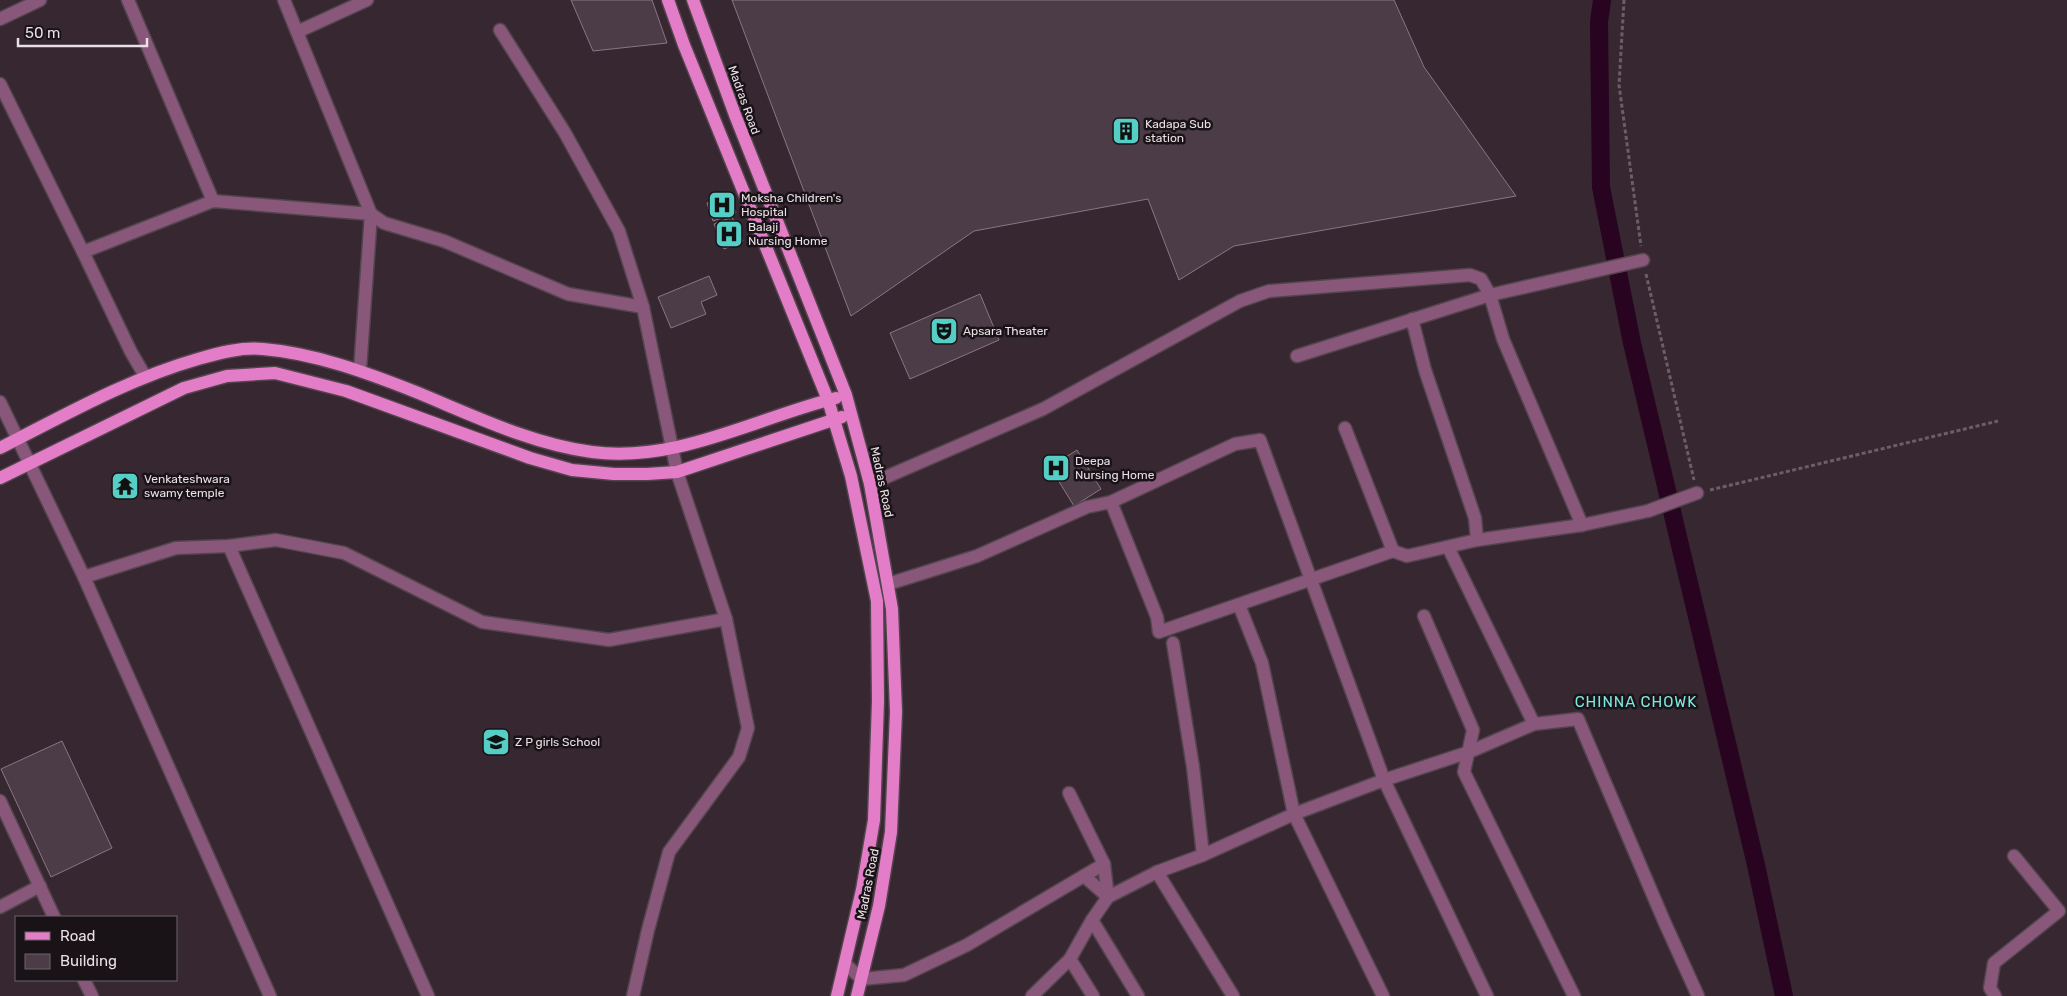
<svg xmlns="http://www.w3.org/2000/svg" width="2067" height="996" viewBox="0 0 2067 996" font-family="Rubik,sans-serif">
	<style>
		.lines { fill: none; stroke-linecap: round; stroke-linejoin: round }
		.canal { stroke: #290420; stroke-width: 18 }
		.building { fill: #4c3c47; stroke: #897783 }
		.minor-casing { stroke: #53444e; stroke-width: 15 }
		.major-casing { stroke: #53444e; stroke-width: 15 }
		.path { stroke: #6c5e67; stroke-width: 3; stroke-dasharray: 4 2.5; stroke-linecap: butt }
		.minor { stroke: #89577a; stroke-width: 12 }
		.major { stroke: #e47dc7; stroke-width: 12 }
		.labels { text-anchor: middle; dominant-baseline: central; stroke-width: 5; stroke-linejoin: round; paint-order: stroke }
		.street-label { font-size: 12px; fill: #e9dfe5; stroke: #191317 }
		.poi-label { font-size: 12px; fill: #e9dfe5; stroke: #191317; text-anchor: start }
		.quarter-label { font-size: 15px; letter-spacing: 1px; fill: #7ee8e0; stroke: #191317 }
	</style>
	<rect width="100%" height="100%" fill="#362731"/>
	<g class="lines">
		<polyline class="canal" points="1602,0 1599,22 1601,187 1632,343 1756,865 1784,996"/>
	</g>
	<g class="building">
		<polygon points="571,0 652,0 667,43 593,51"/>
		<polygon points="732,0 1394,0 1424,67 1516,196 1234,246 1179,280 1148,199 974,231 851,316"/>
		<polygon points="730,196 736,213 713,221 707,203"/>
		<polygon points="732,217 743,241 724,249 714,224"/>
		<polygon points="709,276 717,295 701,302 706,314 671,328 658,297"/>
		<polygon points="980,294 999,340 910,379 890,333"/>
		<polygon points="1077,450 1101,489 1074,506 1050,467"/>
		<polygon points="62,741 112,848 51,877 1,769"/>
	</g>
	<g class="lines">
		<g class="minor-casing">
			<g id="minor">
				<polyline points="128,0 213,201"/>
				<polyline points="0,19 40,0"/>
				<polyline points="500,30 565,133 619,231 643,307"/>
				<polyline points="297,32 367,0"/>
				<polyline points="0,84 83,252"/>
				<polyline points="1412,319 1425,370 1475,518 1477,540"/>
				<polyline points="1297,356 1490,295 1643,260"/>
				<polyline points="145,376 131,352 83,252 213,201 371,214 360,370"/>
				<polyline points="0,402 84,577 270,996"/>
				<polyline points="1345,428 1393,551 1407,556 1477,540 1582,525 1648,511 1697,493"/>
				<polyline points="870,484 1043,409 1240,301 1269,291 1470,275 1481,279 1490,295 1503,339 1582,525"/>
				<polyline points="1111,502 1157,617 1159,632 1393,551"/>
				<polyline points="229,546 428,996"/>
				<polyline points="1448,547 1534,724 1578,719 1664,921 1698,996"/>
				<polyline points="84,577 176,548 229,546 276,540 344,553 482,622 609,640 726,619 677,472 643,307 568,294 444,241 384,223 371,214 284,0"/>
				<polyline points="888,584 977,556 1087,507 1111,502 1235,444 1260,440 1384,780 1487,996"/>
				<polyline points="1239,605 1262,663 1294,814 1383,996"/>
				<polyline points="1424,616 1473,730 1464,772 1574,996"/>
				<polyline points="1069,793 1104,864 1108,897 1084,876"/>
				<polyline points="0,801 54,917"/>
				<polyline points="1203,855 1294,814 1384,780 1469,752 1534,724"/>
				<polyline points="1157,872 1233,996"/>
				<polyline points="0,907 40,886"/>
				<polyline points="1092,920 1108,897 1157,872 1203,855 1193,767 1173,643"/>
				<polyline points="1070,959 1092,920 1138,996"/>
				<polyline points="846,965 862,979 904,975 967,945 1104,864"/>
				<polyline points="84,980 92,996"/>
				<polyline points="633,996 648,930 669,852 739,757 748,728 726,619"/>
				<polyline points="1032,996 1070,959 1093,996"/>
				<polyline points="1995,996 1990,988 1994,963 2059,911 2014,856"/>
			</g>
		</g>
		<g class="major-casing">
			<g id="major">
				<polyline points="668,0 684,45 828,400 851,476 877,601 878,701 874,820 862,890 837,996"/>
				<polyline points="693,0 735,115 846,395 870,484 892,609 896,712 891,832 879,906 857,996"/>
				<path d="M0 448C65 415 128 379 198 359 219 353 241 347 263 349 314 353 368 373 416 392 472 415 531 444 592 452 677 463 756 418 836 398"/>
				<polyline points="0,478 184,388 227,376 275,373 346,391 530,458 572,470 614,474 647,474 677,472 842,417"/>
			</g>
		</g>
		<g class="path">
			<polyline points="1624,0 1619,85 1641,246"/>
			<polyline points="1646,274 1694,480"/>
			<polyline points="1710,490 1998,421"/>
		</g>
		<use href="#minor" class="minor"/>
		<use href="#major" class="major"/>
	</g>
	<defs>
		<g id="building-square" transform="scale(1.4375)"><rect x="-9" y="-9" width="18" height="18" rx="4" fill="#55cec5" stroke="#191317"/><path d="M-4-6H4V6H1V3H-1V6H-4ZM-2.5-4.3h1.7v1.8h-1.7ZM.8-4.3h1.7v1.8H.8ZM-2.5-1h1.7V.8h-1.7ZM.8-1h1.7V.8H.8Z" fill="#111"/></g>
		<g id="hospital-square" transform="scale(1.4375)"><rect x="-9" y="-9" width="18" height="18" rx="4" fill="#55cec5" stroke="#191317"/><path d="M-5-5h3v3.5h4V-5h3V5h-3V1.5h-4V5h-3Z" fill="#111"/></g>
		<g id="theatre-square" transform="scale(1.4375)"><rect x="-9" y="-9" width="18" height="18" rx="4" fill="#55cec5" stroke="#191317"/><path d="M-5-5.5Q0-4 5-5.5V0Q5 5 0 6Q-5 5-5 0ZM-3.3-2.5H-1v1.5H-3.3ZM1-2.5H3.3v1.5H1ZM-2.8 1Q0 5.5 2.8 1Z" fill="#111"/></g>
		<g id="temple-square" transform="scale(1.4375)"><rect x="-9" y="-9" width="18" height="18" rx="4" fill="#55cec5" stroke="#191317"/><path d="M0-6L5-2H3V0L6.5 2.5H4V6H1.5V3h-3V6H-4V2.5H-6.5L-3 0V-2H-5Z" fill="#111"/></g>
		<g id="school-square" transform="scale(1.4375)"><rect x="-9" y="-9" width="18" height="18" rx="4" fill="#55cec5" stroke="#191317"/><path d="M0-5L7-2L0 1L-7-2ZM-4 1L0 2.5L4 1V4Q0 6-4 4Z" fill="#111"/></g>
	</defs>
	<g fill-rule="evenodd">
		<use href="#building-square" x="1126" y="131"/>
		<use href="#hospital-square" x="722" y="205"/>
		<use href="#hospital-square" x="729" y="234"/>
		<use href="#theatre-square" x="944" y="331"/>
		<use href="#hospital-square" x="1056" y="468"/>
		<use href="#temple-square" x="125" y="486"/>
		<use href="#school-square" x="496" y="742"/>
	</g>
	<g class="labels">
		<g class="street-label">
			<text transform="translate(744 100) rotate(70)">Madras Road</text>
			<text transform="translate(882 482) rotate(78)">Madras Road</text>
			<text transform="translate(868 884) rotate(-79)">Madras Road</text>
		</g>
		<g class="poi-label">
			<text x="1145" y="124">Kadapa Sub<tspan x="1145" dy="14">station</tspan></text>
			<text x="741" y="198">Moksha Children's<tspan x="741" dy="14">Hospital</tspan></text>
			<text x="748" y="227">Balaji<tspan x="748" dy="14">Nursing Home</tspan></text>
			<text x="963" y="331">Apsara Theater</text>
			<text x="1075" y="461">Deepa<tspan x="1075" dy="14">Nursing Home</tspan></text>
			<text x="144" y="479">Venkateshwara<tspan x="144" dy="14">swamy temple</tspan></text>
			<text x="515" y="742">Z P girls School</text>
		</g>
		<g class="quarter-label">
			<text x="1636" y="702">CHINNA CHOWK</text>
		</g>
	</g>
	<rect x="15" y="916" width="162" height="65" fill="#191317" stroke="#6c6569"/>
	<rect x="25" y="932" width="25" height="8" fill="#e47dc7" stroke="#6c6569"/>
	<text x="60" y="941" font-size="15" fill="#e9dfe5">Road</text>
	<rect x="25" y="954" width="25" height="15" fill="#4c3c47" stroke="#6c6569"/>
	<text x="60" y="966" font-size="15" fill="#e9dfe5">Building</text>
	<path d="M18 38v8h129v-8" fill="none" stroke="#e9dfe5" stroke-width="2.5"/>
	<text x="25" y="38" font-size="15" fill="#e9dfe5" stroke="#191317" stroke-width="4" paint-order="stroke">50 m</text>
</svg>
